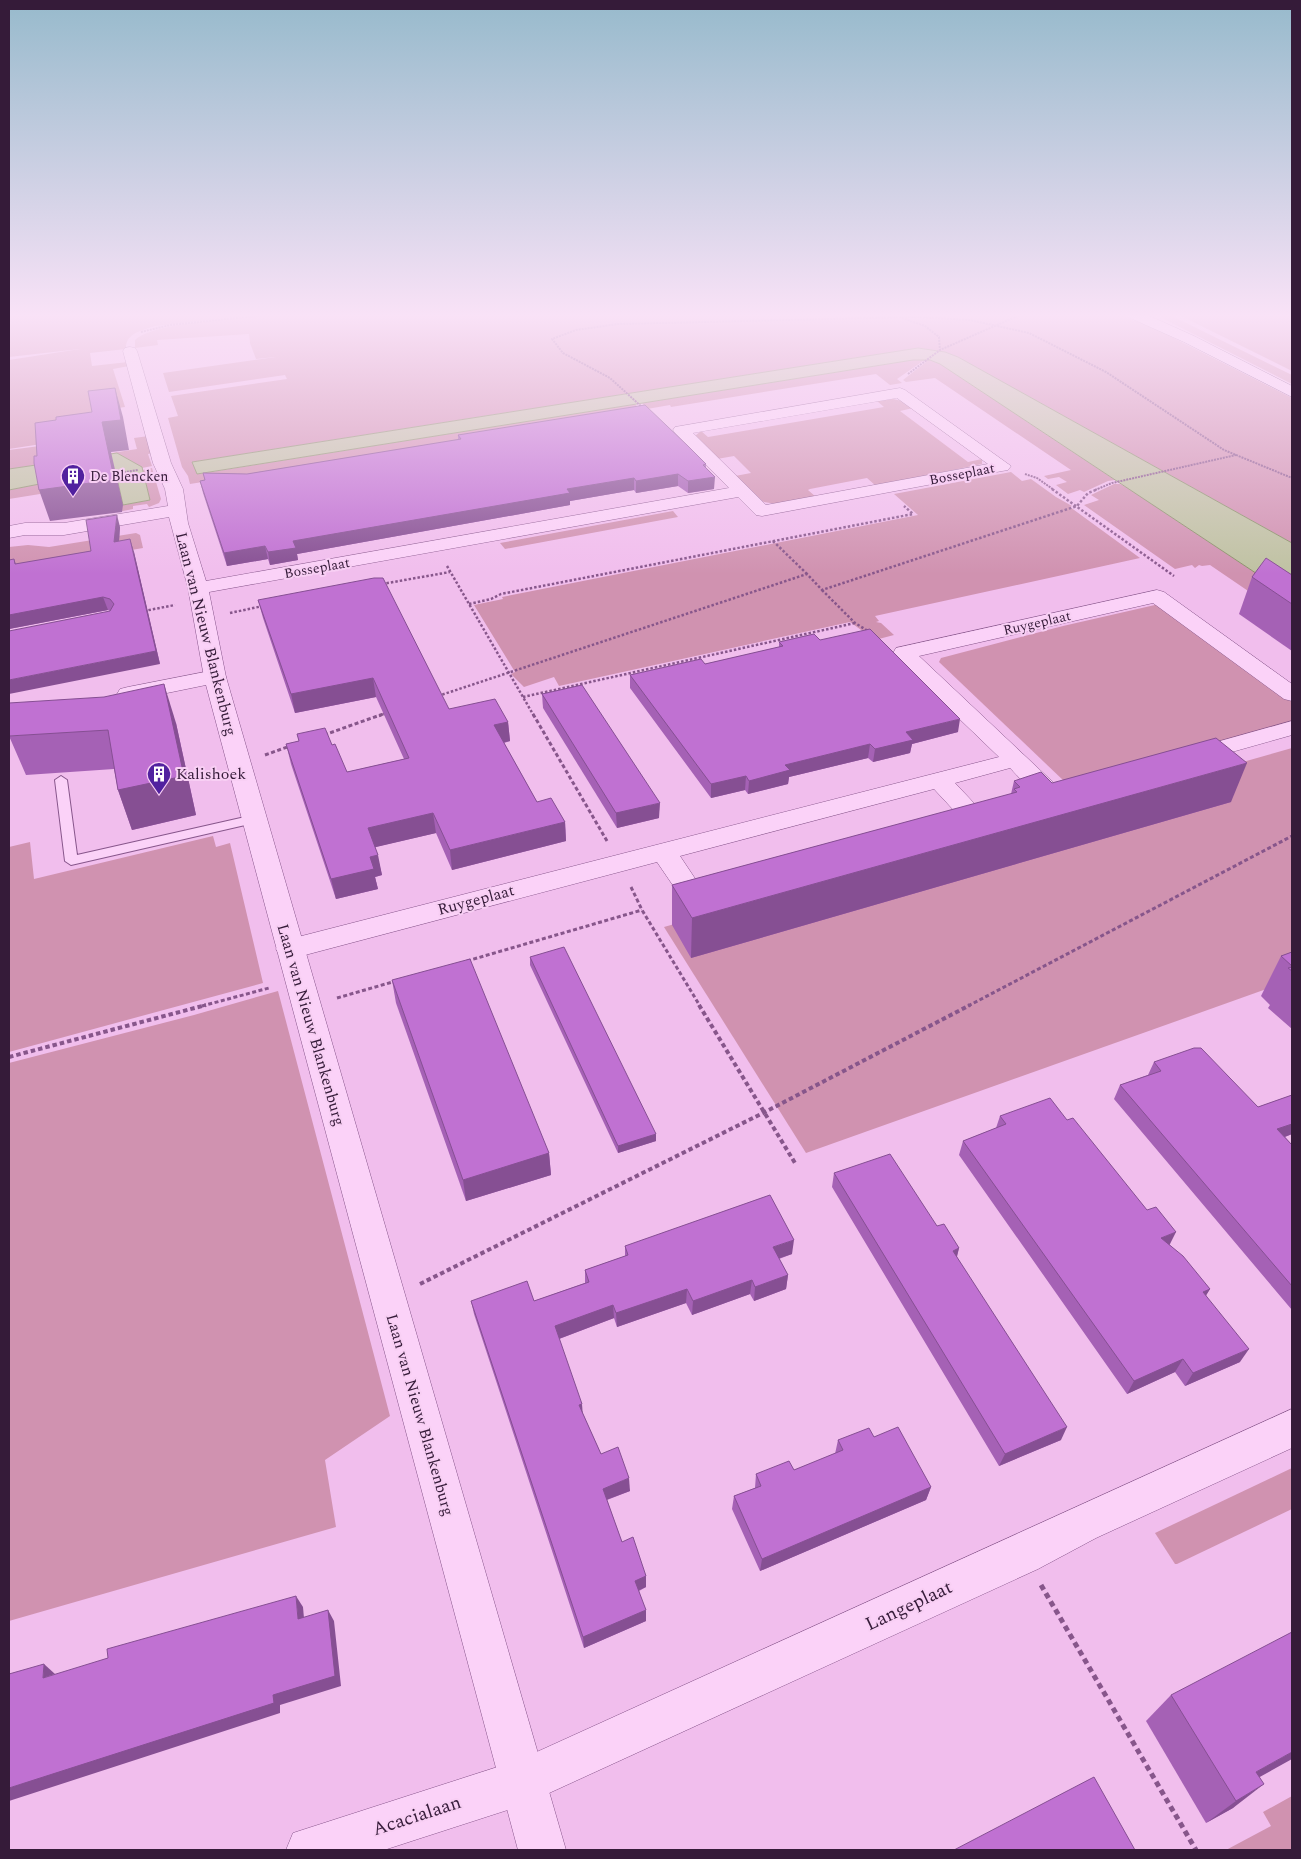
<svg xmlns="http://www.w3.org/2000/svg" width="1301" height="1859" viewBox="0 0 1301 1859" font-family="Spectral,serif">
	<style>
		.green { fill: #d092b0 }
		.water { fill: #bfc2a2; stroke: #8b9169 }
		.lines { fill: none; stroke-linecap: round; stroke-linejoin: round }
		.service-casing { stroke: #87568b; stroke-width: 2 }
		.minor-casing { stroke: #87568b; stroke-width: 1 }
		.tertiary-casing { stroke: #87568b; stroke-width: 1 }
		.secondary-casing { stroke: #67396d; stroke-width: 1 }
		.path-far4 { stroke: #87568b; stroke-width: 2; stroke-dasharray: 2 1; stroke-linecap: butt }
		.path-far3 { stroke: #87568b; stroke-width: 2.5; stroke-dasharray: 2.5 2; stroke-linecap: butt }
		.path-far2 { stroke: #87568b; stroke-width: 3; stroke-dasharray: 4 2.5; stroke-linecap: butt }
		.path-far1 { stroke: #87568b; stroke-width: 4; stroke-dasharray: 4.5 3; stroke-linecap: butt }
		.path { stroke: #87568b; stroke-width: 5; stroke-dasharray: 5.5 4; stroke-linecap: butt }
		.service { fill: #fbd2f8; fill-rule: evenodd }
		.minor { fill: #fbd2f8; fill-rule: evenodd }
		.tertiary { fill: #fbd2f8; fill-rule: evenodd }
		.secondary { fill: #fbd2f8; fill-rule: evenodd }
		.wall { fill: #a561b5 }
		.shaded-wall { fill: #864f93 }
		.building { fill: #c071d2; stroke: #864f93 }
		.labels { text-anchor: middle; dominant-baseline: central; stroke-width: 4; stroke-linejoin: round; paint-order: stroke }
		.far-street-label { font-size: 14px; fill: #351b39; stroke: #f8cff4 }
		.far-poi-label { font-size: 14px; fill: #351b39; stroke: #f8cff4; text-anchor: start }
		.street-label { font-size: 16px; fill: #351b39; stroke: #f8cff4 }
		.poi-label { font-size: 16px; fill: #351b39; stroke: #f8cff4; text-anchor: start }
		.near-street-label { font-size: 19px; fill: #351b39; stroke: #f8cff4 }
	</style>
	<rect width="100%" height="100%" fill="#f1beed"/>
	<g class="green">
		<path d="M9 314H262L155 326C143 330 125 333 126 349L90 353 92 366 128 362 129 366 113 369 125 407 90 412 93 436 9 449V360L80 349 9 357Z"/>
		<path d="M287 314H1121L1134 321 1138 320 1292 398V543L958 357 945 352 918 348 192 462 198 474 635 404 642 412 190 484 188 476 182 467 168 418 178 416 171 396 287 379 285 375 169 392 163 373 276 357 256 359 250 343 249 334 157 340 158 345 135 348V340C153 321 256 317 287 314Z"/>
		<polygon points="1160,314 1168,314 1292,375 1292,384 1160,317 1163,316"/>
		<polygon points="1177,314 1292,314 1292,371"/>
		<polygon points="913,360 930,360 940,364 1115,480 1108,481 1084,492 1080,490 1068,494 1056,485 1067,482 1059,477 1048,479 1044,476 1071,470 935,378 906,382 903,380 926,362 923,361 897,379 902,383 890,385 876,374 671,407 670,405 647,409 642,403"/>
		<polygon points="893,399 902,401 913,408 900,411 968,462 982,459 982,464 876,486 867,478 810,489 808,490 816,497 776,504 764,502 758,499 735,476 751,473 734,456 717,459 695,436 701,431 708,437 884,407 877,401"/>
		<polygon points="149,436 154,453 148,454 152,466 142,468 117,453 9,469 9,450 55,444 112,453 137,449 134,438"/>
		<polygon points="152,468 161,499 159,503 149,507 147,504 133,506 133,509 118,512 123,505 150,500 143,470"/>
		<polygon points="1011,472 1022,481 1031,479 1056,497 1072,506 1070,507 1140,558 875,616 879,621 876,622 881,623 894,635 875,640 850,622 559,686 554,677 524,687 511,674 515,672 474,605 503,599 502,597 918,515 894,494"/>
		<polygon points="60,480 40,494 9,499 9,490"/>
		<polygon points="1114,484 1120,484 1126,487 1292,597 1292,621 1210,565 1202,566 1199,565 1195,568 1192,565 1175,569 1084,505 1099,500 1091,495"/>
		<polygon points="673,511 678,517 505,549 500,543"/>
		<polygon points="136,533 140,535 143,548 9,571 9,547 28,545 49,547"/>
		<polygon points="1168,602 1183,606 1292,686 1292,722 1072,784 1065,782 939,662 941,658 1063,626"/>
		<polygon points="1292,748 1292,980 806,1153 664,927"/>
		<polygon points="213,836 216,847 230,843 263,983 9,1052 9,847 30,842 34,879"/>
		<polygon points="278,991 390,1416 325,1460 336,1527 9,1621 9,1063 194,1015"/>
		<polygon points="1292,1468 1292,1509 1177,1564 1175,1564 1155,1533"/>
		<polygon points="1292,1796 1292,1850 1226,1850 1271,1826 1263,1812"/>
	</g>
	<g class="water">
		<polygon points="918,348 945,352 958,357 1292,543 1292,597 940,364 930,360 913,360 197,474 192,462"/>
		<polygon points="117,453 142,467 150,500 123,505 117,478 60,480 9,490 9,469"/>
	</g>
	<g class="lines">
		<g class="service-casing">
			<polygon id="service" points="61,776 67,780 77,855 254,815 260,819 254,823 71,865 65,861 55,780"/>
		</g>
		<g class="minor-casing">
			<g id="minor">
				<path d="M130 347 135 348 137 351 171 463 183 489 188 523 206 581 729 488 675 433 673 430 675 427 900 388 905 390 1011 466 1008 470 1002 471 762 516 756 515 738 497 209 592 226 677 223 682 215 684 207 682 204 677 188 588 169 517 64 535H25L9 538V526L25 523H64L168 506 165 489 153 463 123 351 125 348ZM897 398 988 464 766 505 693 433Z"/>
				<path d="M1157 590 1164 592 1292 684V701L1284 699 1153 603 919 656 1057 786 1070 788 1073 793C1054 822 1025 783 1010 768L955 783 989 819C981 830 960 834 948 831L944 825 948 819 959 816 934 789 680 856 700 886 713 883 722 886 726 892 722 898 694 906 685 903 657 862 290 959 280 956 276 949 280 942 290 939 999 757 896 658 893 653 896 648Z"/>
				<polygon points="1292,721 1292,735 1189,764 1181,762 1177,757 1181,752"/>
				<polygon points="1292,1409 1292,1448 1096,1538 1038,1569 523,1805 384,1850 286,1850 293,1833 519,1760"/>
			</g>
		</g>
		<g class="tertiary-casing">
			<polygon id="tertiary" points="215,670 223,672 226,677 566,1850 518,1850 206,685 128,701 120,699 117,694 120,689 128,687"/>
		</g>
		<g class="secondary-casing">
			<polygon id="secondary" points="1126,314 1145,314 1194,336 1292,386 1292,397 1184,342 1128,317"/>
		</g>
		<g class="path-far4">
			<polyline points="902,318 925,326 939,337 940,350"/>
			<polyline points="141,332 170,325 274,314"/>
			<polyline points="908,374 940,350 1022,314"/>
			<polyline points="643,408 610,378 563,353 552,339 576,330 618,324 915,317 970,320 1029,333 1106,372 1224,450 1292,478"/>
			<polyline points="112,474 138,470"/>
			<polyline points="1025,474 1037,478 1054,490"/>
			<polyline points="1095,490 1112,483 1236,455"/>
		</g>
		<g class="path-far3">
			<polyline points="1052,489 1174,576"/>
			<polyline points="773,541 807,574"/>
			<polyline points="447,566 534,716"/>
			<polyline points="382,584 450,572"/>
			<polyline points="822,590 855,623 868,631"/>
			<polyline points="469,604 491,599 501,594 913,514 904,506"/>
			<polyline points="144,611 175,605"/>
			<polyline points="230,613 263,606"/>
			<polyline points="438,696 807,574 822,590 1077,506 1088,493 1098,489"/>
			<polyline points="523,697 855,623"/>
			<polyline points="379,716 387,713"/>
		</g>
		<g class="path-far2">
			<polyline points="533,714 607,841"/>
			<polyline points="324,735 383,714"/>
			<polyline points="265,755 290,746"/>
			<polyline points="631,887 642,910 700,1006"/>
			<polyline points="467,961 642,910"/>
			<polyline points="337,998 396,981"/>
			<polyline points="202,1006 269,988"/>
			<polyline points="968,1006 1292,836"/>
		</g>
		<g class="path-far1">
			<polyline points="699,1005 795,1163"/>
			<polyline points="9,1057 206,1005"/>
			<polyline points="420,1284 765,1112 970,1005"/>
		</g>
		<polyline class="path" points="1041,1585 1196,1850"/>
		<use href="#service" class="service"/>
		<use href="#minor" class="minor"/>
		<use href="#tertiary" class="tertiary"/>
		<use href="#secondary" class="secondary"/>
	</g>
	<g class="wall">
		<polygon points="458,435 706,464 706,468 714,489 688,493 678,486 636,493 634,490 570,501 570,505 297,554 298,560 270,565 268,559 227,566 203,493 200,481 205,480 203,473 247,474 458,440"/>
		<polygon points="120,527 119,541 134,552 160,664 110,611 108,610 9,629 14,559 16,564 91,551"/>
		<polygon points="1292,575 1292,651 1239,614 1252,577"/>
		<polygon points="258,600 449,709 508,722 510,741 504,743 537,802 565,822 566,841 452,870 436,833 375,847 382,875 375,877 378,889 336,899 291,764 286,744 299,741 297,734 332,745 347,772 404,759 376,697 295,713 263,618"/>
		<polygon points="820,640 958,732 912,744 910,753 873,762 868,758 789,777 788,784 748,794 745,790 711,798 630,688 630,675 705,664 779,647 779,642"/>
		<polygon points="542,694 659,818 617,828 543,708"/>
		<polygon points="176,723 196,815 132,830 118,790 114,769 26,775 9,736"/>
		<polygon points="1014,781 1052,783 1231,802 691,958 672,925 672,885 1011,794"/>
		<polygon points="1292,952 1292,1029 1268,1008 1270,1005 1261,996 1281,956"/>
		<polygon points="530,957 656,1141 618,1153 530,965"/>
		<polygon points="392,980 549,1153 551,1175 466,1201 396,1003"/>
		<polygon points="1154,1062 1258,1107 1292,1095 1292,1134 1285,1137 1292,1145 1292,1310 1114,1099 1120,1085 1148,1075"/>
		<polygon points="1000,1116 1067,1120 1170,1245 1210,1289 1206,1295 1240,1362 1185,1386 1175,1372 1127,1394 959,1155 963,1141 996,1128"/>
		<polygon points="834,1173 937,1226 959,1248 957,1257 1061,1440 999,1466 832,1187"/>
		<polygon points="625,1246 792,1254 779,1259 788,1275 786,1289 754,1301 750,1294 692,1315 686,1303 617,1327 614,1318 559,1339 583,1414 601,1454 630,1491 607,1500 622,1542 646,1576 646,1587 639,1591 646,1621 584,1648 474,1314 471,1301 534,1301 585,1283 585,1270 625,1256"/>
		<polygon points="874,1437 931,1487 926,1500 760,1571 732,1509 734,1496 755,1488 756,1474 794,1470 835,1454 838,1440"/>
		<polygon points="1171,1695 1259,1777 1233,1808 1206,1823 1146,1721"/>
	</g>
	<g class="shaded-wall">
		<polygon points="115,388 123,417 129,450 111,452 123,505 122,512 50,521 39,490 102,422"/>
		<polygon points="678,474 678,486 636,493 636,481"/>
		<polygon points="715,477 714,489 688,493 688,481"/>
		<polygon points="634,478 634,490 570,501 570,505 297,554 298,560 270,565 268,552 293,541 567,489"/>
		<polygon points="117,515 120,527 118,555 114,542"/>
		<polygon points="130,539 134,552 160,664 9,694 9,680 156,651"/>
		<polygon points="265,546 268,559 227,566 224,553"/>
		<polygon points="103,597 108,610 9,629 9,615"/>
		<polygon points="373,678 376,697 295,713 291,694"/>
		<polygon points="164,684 176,723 196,815 132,830 118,790"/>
		<polygon points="960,719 958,732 912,744 910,753 873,762 875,749 906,732"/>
		<polygon points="508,722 510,741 496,744 494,725"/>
		<polygon points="870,744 868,758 789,777 788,784 748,794 749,781 785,765"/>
		<polygon points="1247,763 1231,802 691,958 692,918"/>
		<polygon points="746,776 745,790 711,798 711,784"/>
		<polygon points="660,803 659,818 617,828 616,813"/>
		<polygon points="433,813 436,833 372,848 368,828"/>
		<polygon points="565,822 566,841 452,870 450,850"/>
		<polygon points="378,855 382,875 375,877 378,889 336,899 331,879 370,857"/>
		<polygon points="1292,1124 1292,1134 1269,1143 1277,1129"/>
		<polygon points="656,1134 656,1141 618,1153 618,1146"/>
		<polygon points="549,1153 551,1175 466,1201 463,1180"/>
		<polygon points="1176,1232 1169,1246 1161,1238"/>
		<polygon points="794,1240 792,1254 771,1261 773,1247"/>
		<polygon points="959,1248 955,1263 953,1251"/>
		<polygon points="788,1275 786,1289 754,1301 755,1287"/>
		<polygon points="752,1280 750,1294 692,1315 693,1301"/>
		<polygon points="687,1289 686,1303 617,1327 616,1313"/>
		<polygon points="1210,1289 1202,1302 1203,1292"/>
		<polygon points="613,1305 614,1318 556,1340 555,1326"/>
		<polygon points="1249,1349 1240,1362 1185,1386 1193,1373"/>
		<polygon points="1183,1359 1175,1372 1127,1394 1134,1381"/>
		<polygon points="582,1404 583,1417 579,1405"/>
		<polygon points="1067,1427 1061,1440 999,1466 1005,1454"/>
		<polygon points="629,1478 630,1491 603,1501 603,1489"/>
		<polygon points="931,1487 926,1500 760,1571 762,1559"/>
		<polygon points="646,1576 646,1587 635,1592 635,1581"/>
		<polygon points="296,1596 303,1607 305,1630 298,1619"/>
		<polygon points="328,1610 334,1621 341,1686 280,1705 280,1713 9,1801 9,1788 273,1695"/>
		<polygon points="646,1610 646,1621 584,1648 583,1637"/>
		<polygon points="44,1664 55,1674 43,1678"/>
		<polygon points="1292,1752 1292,1759 1231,1793 1256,1772"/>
		<polygon points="1264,1784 1233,1808 1206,1823 1236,1801"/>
	</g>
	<g class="building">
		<polygon points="115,388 121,420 102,422 113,473 112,480 39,490 34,463 34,456 37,456 35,423 56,420 56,417 92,412 88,391"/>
		<polygon points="645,405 688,446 706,464 703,465 715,477 688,481 678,474 636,481 634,478 567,489 570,493 293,541 296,548 268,552 265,546 224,553 200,481 205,480 203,473 247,474 461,439 458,435"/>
		<polygon points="117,515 114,542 130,539 156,651 9,680 9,631 110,611 114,604 110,599 103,597 9,615 9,560 14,559 15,564 91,551 86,520"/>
		<polygon points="1266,558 1292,575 1292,604 1252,577"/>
		<polygon points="374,578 383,578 449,709 495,699 508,722 494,725 537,802 551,798 565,822 450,850 433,813 368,828 378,855 370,857 374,869 331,879 286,744 299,741 297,734 325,728 332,745 335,744 347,772 409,758 373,678 291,694 258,600"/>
		<polygon points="870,629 960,719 906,732 913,740 875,749 870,744 785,765 790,770 749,781 746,776 711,784 630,675 701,659 705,664 783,646 779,642 814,634 820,640"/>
		<polygon points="164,684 184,776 118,790 108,730 9,736 9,703 104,697"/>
		<polygon points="582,685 660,803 616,813 542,694"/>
		<polygon points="1216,738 1247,763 692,918 672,885 1017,792 1014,789 1020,787 1014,781 1041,772 1052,783"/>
		<polygon points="564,947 656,1134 618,1146 530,957"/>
		<polygon points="1292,952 1292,966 1281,956"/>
		<polygon points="470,959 549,1153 463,1180 392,980"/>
		<polygon points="1292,967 1292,971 1288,968"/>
		<polygon points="1194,1048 1201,1048 1258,1107 1292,1095 1292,1124 1277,1129 1292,1145 1292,1286 1120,1085 1161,1071 1154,1062"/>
		<polygon points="1050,1098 1067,1120 1073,1118 1147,1210 1156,1207 1176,1232 1161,1238 1183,1256 1210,1289 1203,1292 1249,1349 1193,1373 1183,1359 1134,1381 963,1141 1006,1124 1000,1116"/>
		<polygon points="890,1154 937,1226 944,1224 959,1248 953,1251 1067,1427 1005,1454 834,1173"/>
		<polygon points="770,1195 794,1240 773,1247 788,1275 755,1287 752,1280 693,1301 687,1289 616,1313 613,1305 555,1326 582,1404 579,1405 601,1454 618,1447 629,1478 603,1489 622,1542 633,1537 646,1576 635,1581 646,1610 583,1637 471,1301 527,1281 534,1301 589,1282 585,1270 628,1255 625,1246"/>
		<polygon points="898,1427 931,1487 762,1559 734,1496 761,1486 756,1474 789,1461 794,1470 843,1450 838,1440 869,1428 874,1437"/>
		<polygon points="296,1596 298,1619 328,1610 335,1676 273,1695 274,1703 9,1788 9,1674 44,1664 43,1678 108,1658 107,1649"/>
		<polygon points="1292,1632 1292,1752 1256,1772 1264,1784 1236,1801 1171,1695"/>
		<polygon points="1094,1777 1135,1850 954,1850"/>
	</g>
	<linearGradient id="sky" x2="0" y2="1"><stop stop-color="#97bacc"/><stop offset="0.55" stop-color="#f9e2f7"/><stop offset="1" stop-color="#f9e2f7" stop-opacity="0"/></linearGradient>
	<rect width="1301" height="574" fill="url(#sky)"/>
	<defs>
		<g id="building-pin" transform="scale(1.25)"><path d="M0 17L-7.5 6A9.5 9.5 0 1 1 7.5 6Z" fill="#51219f" stroke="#f8cff4"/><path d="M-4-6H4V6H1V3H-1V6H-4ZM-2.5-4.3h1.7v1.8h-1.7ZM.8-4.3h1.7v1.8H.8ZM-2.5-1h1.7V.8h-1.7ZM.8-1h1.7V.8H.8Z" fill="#fff"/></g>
	</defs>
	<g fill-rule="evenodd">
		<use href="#building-pin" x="73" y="476"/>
		<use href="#building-pin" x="159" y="774"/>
	</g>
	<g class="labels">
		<g class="far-street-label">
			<text transform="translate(962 474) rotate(-11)">Bosseplaat</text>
			<text transform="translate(317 568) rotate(-10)">Bosseplaat</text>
			<text transform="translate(1037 623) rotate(-13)">Ruygeplaat</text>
		</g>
		<g class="far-poi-label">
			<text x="90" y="476">De Blencken</text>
		</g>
		<g class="street-label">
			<text transform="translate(206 634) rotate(76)">Laan van Nieuw Blankenburg</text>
			<text transform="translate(476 900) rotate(-15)">Ruygeplaat</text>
			<text transform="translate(311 1025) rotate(74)">Laan van Nieuw Blankenburg</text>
			<text transform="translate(420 1415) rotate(74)">Laan van Nieuw Blankenburg</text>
		</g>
		<g class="poi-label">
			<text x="176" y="774">Kalishoek</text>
		</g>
		<g class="near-street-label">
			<text transform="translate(909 1606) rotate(-25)">Langeplaat</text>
			<text transform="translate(417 1816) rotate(-18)">Acacialaan</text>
		</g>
	</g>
	<rect width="1301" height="1859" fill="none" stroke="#351b39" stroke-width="20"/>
</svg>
